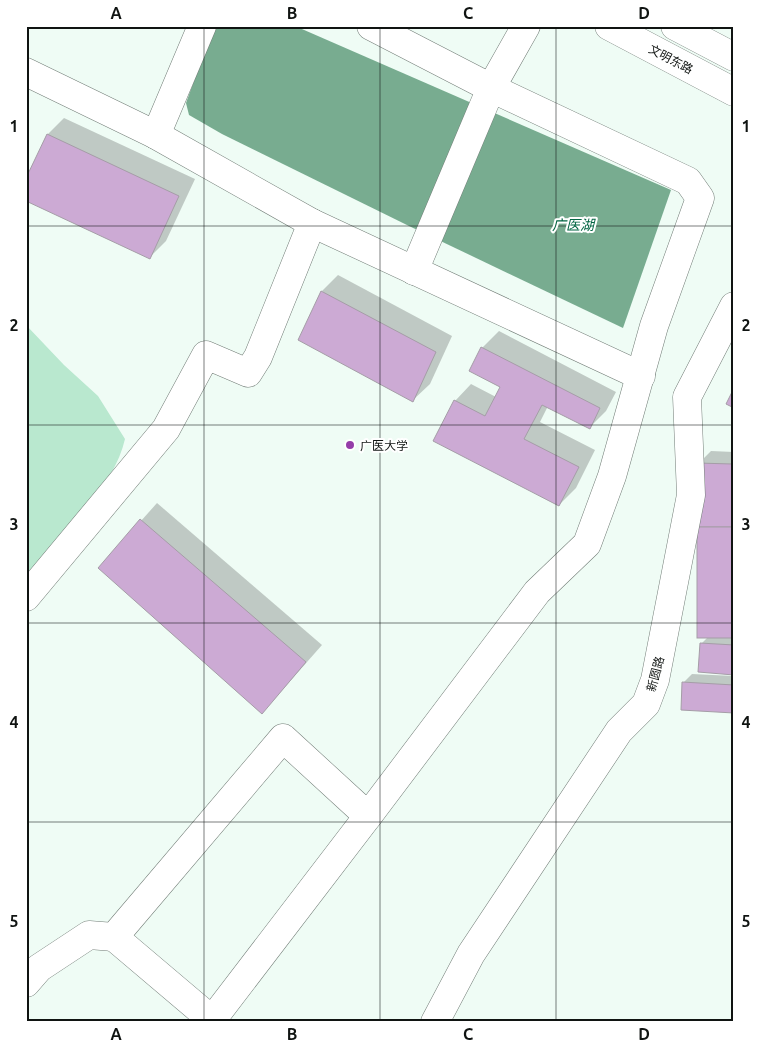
<svg xmlns="http://www.w3.org/2000/svg" width="760" height="1048" viewBox="0 0 760 1048" font-family="Ubuntu,'Noto Sans SC',sans-serif">
	<style>
		.green { fill: #b9e8cf }
		.water { fill: #78ac90 }
		.shadow { fill: #0003 }
		.building { fill: #ccaad4; stroke: #a59da7 }
		.lines { fill: none; stroke-linecap: round; stroke-linejoin: round }
		.minor-casing { stroke: #727d77; stroke-width: 29 }
		.minor { stroke: #fff; stroke-width: 28 }
		.grid { fill: none; stroke: #101412; stroke-width: 1; stroke-opacity: 0.55 }
		.poi-dot { fill: #953da9; stroke: #fff; stroke-width: 2 }
		.labels { text-anchor: middle; dominant-baseline: central; stroke-width: 4; stroke-linejoin: round; paint-order: stroke }
		.street-label { font-size: 12px; fill: #101412; stroke: #fff }
		.poi-label { font-size: 12px; fill: #101412; stroke: #fff; text-anchor: start }
		.water-label { font-size: 14px; font-style: italic; fill: #026542; stroke: #fff }
		.neatline { fill: none; stroke: #101412; stroke-width: 2 }
		.grid-label { font-size: 16px; text-anchor: middle; font-weight: bold; fill: #101412 }
	</style>
	<rect width="100%" height="100%" fill="#effcf5"/>
	<path class="green" d="M26 325 64 365 98 396 125 439C114 488 59 541 26 581Z"/>
	<polygon class="water" points="214,26 295,26 671,190 623,328 409,226 222,134 189,115 186,103"/>
	<g class="shadow">
		<polygon points="64,118 195,179 166,241 150,257 26,181 48,134"/>
		<polygon points="338,275 452,336 430,384 413,400 322,291"/>
		<polygon points="499,331 616,392 606,411 589,428 548,406 540,422 595,450 576,488 559,505 455,401 471,384 496,397 502,386 482,348"/>
		<polygon points="711,451 734,452 734,635 732,637 734,637 734,674 701,644 708,637 698,464"/>
		<polygon points="157,503 322,645 262,713 99,568"/>
		<polygon points="692,674 734,676 734,711 684,682"/>
	</g>
	<g class="building">
		<polygon points="47,134 179,196 150,259 26,201 26,178"/>
		<polygon points="321,291 436,352 413,402 298,340"/>
		<polygon points="481,347 600,408 590,429 542,405 524,439 579,467 559,506 433,441 454,400 485,416 500,387 469,371"/>
		<polygon points="734,388 734,408 726,404"/>
		<polygon points="697,463 732,464 732,527 697,527"/>
		<polygon points="140,519 306,662 262,714 98,568"/>
		<rect x="697" y="527" width="35" height="111"/>
		<polygon points="700,643 734,645 734,675 698,672"/>
		<polygon points="682,682 734,685 734,713 681,710"/>
	</g>
	<g class="lines">
		<g class="minor-casing">
			<g id="minor">
				<polyline points="371,26 491,88 526,26"/>
				<polyline points="609,26 734,92"/>
				<polyline points="675,26 734,57"/>
				<polyline points="26,72 156,135"/>
				<polyline points="312,223 641,376"/>
				<polyline points="26,597 166,429 206,355 248,373 258,357 312,223 156,135 202,26"/>
				<polyline points="114,937 212,1020 368,816"/>
				<polyline points="26,983 39,968 89,935 114,937 283,738 368,816 537,592 587,544 612,476 654,326 700,198 688,181 491,88 414,271"/>
				<polyline points="435,1022 471,954 619,731 646,704 655,680 691,495 687,397 734,306"/>
			</g>
		</g>
		<use href="#minor" class="minor"/>
	</g>
	<path class="grid" d="M204 26V1022M380 26V1022M556 26V1022M26 226H734M26 425H734M26 623H734M26 822H734"/>
	<circle class="poi-dot" cx="350" cy="445" r="5"/>
	<g class="labels">
		<g class="street-label">
			<text transform="translate(671 59) rotate(28)">文明东路</text>
			<text transform="translate(655 674) rotate(-75)">新圆路</text>
		</g>
		<g class="poi-label">
			<text x="360" y="445">广医大学</text>
		</g>
		<g class="water-label">
			<text x="573" y="225">广医湖</text>
		</g>
	</g>
	<rect width="760" height="1048" fill="none" stroke="#ffffff" stroke-width="55"/>
	<rect x="28" y="28" width="704" height="992" class="neatline"/>
	<g class="grid-label">
		<text x="116" y="19">A</text>
		<text x="292" y="19">B</text>
		<text x="468" y="19">C</text>
		<text x="644" y="19">D</text>
		<text x="14" y="132">1</text>
		<text x="746" y="132">1</text>
		<text x="14" y="331">2</text>
		<text x="746" y="331">2</text>
		<text x="14" y="530">3</text>
		<text x="746" y="530">3</text>
		<text x="14" y="728">4</text>
		<text x="746" y="728">4</text>
		<text x="14" y="927">5</text>
		<text x="746" y="927">5</text>
		<text x="116" y="1040">A</text>
		<text x="292" y="1040">B</text>
		<text x="468" y="1040">C</text>
		<text x="644" y="1040">D</text>
	</g>
</svg>
